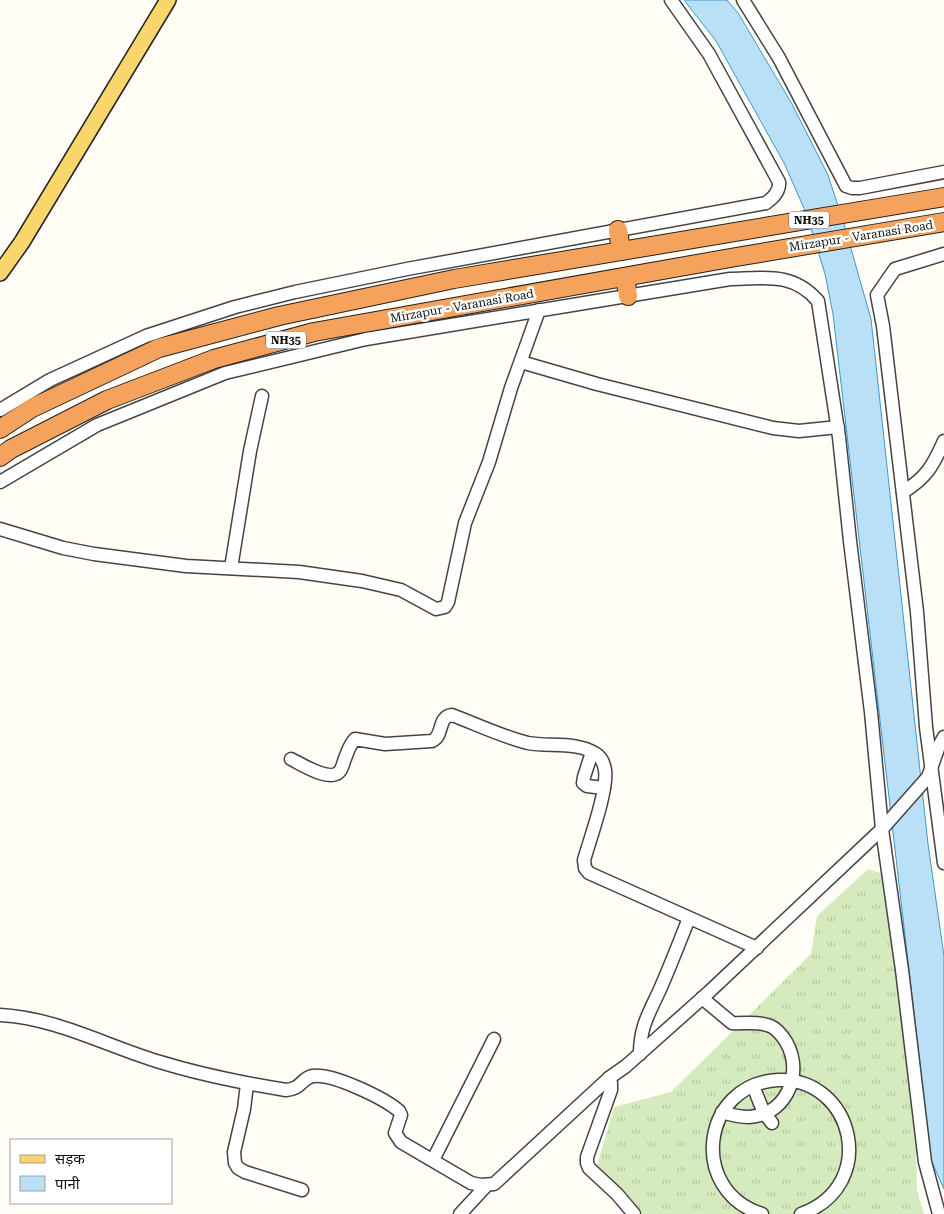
<svg xmlns="http://www.w3.org/2000/svg" width="944" height="1214" viewBox="0 0 944 1214" font-family="'Roboto Serif','Noto Sans Devanagari',serif">
	<style>
		.grass { fill: url(#grass-tufts) }
		.water { fill: #b9e0f7; stroke: #3f96cf }
		.lines { fill: none; stroke-linecap: round; stroke-linejoin: round }
		.minor-casing { stroke: #444; stroke-width: 15 }
		.major-casing { stroke: #222; stroke-width: 18 }
		.highway-casing { stroke: #222; stroke-width: 20 }
		.minor { stroke: #fff; stroke-width: 12 }
		.major { stroke: #f9d66b; stroke-width: 15 }
		.highway { stroke: #f5a25d; stroke-width: 18 }
		.labels { text-anchor: middle; dominant-baseline: central; stroke-width: 5; stroke-linejoin: round; paint-order: stroke }
		.shield { fill: #fff; stroke: #585858; stroke-width: 1 }
		.shield-label { font-size: 11px; font-weight: bold; fill: #111 }
		.street-label { font-size: 12px; fill: #111; stroke: #fff }
	</style>
	<defs>
		<pattern id="grass-tufts" width="24" height="20" patternUnits="userSpaceOnUse" patternTransform="scale(1.25)"><rect width="24" height="20" fill="#d5ebbd"/><path d="M3 7l-1-3M5 7V3M7 7l1-3M15 17l-1-3M17 17v-4M19 17l1-3" fill="none" stroke="#b6c8a1"/></pattern>
	</defs>
	<rect width="100%" height="100%" fill="#fffdf5"/>
	<polygon class="grass" points="868,869 884,874 916,1148 917,1191 924,1214 640,1214 596,1169 614,1107 671,1092 811,954 817,916"/>
	<polygon class="water" points="684,0 727,0 738,13 792,104 828,175 844,224 871,319 928,844 944,956 944,1189 931,1160 833,314 825,274 807,215 784,163 716,41"/>
	<g class="lines">
		<g class="minor-casing">
			<g id="minor">
				<polyline points="743,0 779,58 846,186 852,188 860,188 944,172"/>
				<polyline points="944,254 895,269 877,295 883,326 917,612 926,727 944,863"/>
				<polyline points="521,362 597,384 773,428 799,431 838,427"/>
				<path d="M0 410 50 380 146 336 235 307 295 292 407 269 766 203C773 198 780 191 779 182L709 54 671 0"/>
				<path d="M0 482 97 425 225 373 366 339 730 279C765 278 793 272 818 301L839 437 850 541 871 712 882 829 902 970 925 1162 939 1214"/>
				<path d="M903 492C926 478 933 466 944 441"/>
				<polyline points="0,529 63,548 94,554 186,566 299,572 362,581 401,590 436,609 445,607 448,602 465,523 489,462 511,388 539,310"/>
				<polyline points="231,568 250,451 262,396"/>
				<polyline points="592,752 584,777 583,783 587,786 604,788"/>
				<path d="M291 759C301 764 329 782 339 772 342 769 343 765 344 761 347 754 349 745 355 739L385 744 432 741C444 736 437 717 452 715 476 724 503 737 528 743 549 747 577 741 596 754 601 757 604 764 605 770 608 790 590 839 584 860L585 868 589 873 757 948"/>
				<path d="M702 998 732 1023C744 1024 755 1021 767 1025 773 1026 778 1031 782 1036 806 1066 790 1115 749 1117 739 1117 731 1115 722 1112"/>
				<path d="M0 1015C57 1018 106 1046 160 1062 202 1075 243 1083 286 1090 302 1089 301 1078 313 1076 332 1073 384 1098 399 1111L401 1115 395 1133 401 1142 471 1183 481 1185 494 1184 609 1078 626 1066 709 992 882 829 928 777 939 746 944 737"/>
				<path d="M640 1054C640 1025 650 1012 661 987 671 964 680 941 689 918"/>
				<polyline points="609,1078 611,1083 611,1090 587,1157 587,1163 589,1168 617,1194 634,1214"/>
				<polyline points="247,1084 244,1109 234,1152 235,1163 238,1168 245,1172 302,1190"/>
				<polyline points="753,1086 764,1113 772,1123"/>
				<polyline points="433,1160 494,1039"/>
				<polyline points="460,1214 487,1185"/>
				<path d="M762 1214C688 1191 701 1084 778 1080 854 1077 880 1186 801 1214"/>
			</g>
		</g>
		<g class="major-casing">
			<polyline id="major" points="0,273 22,242 168,0"/>
		</g>
		<g class="highway-casing">
			<g id="highway">
				<polyline points="618,230 621,251"/>
				<polyline points="625,277 628,296"/>
				<polyline points="0,429 32,408 159,348 279,316 454,279 944,197"/>
				<polyline points="0,457 11,449 107,400 214,359 314,332 736,257 944,222"/>
			</g>
		</g>
		<use href="#minor" class="minor"/>
		<use href="#major" class="major"/>
		<use href="#highway" class="highway"/>
	</g>
	<g class="labels">
		<g class="shield">
			<rect x="789" y="211.5" width="40" height="17" rx="4"/>
			<rect x="266" y="331.5" width="40" height="17" rx="4"/>
		</g>
		<g class="shield-label">
			<text x="809" y="220">NH35</text>
			<text x="286" y="340">NH35</text>
		</g>
		<g class="street-label">
			<text transform="translate(861 236) rotate(-9)">Mirzapur - Varanasi Road</text>
			<text transform="translate(462 306) rotate(-10)">Mirzapur - Varanasi Road</text>
		</g>
	</g>
	<rect x="10" y="1139" width="162" height="65" fill="#ffffff" stroke="#a0a0a0"/>
	<rect x="20" y="1155" width="25" height="8" fill="#f9d66b" stroke="#a0a0a0"/>
	<text x="55" y="1164" font-size="15" fill="#111111">सड़क</text>
	<rect x="20" y="1176" width="25" height="15" fill="#b9e0f7" stroke="#a0a0a0"/>
	<text x="55" y="1189" font-size="15" fill="#111111">पानी</text>
</svg>
